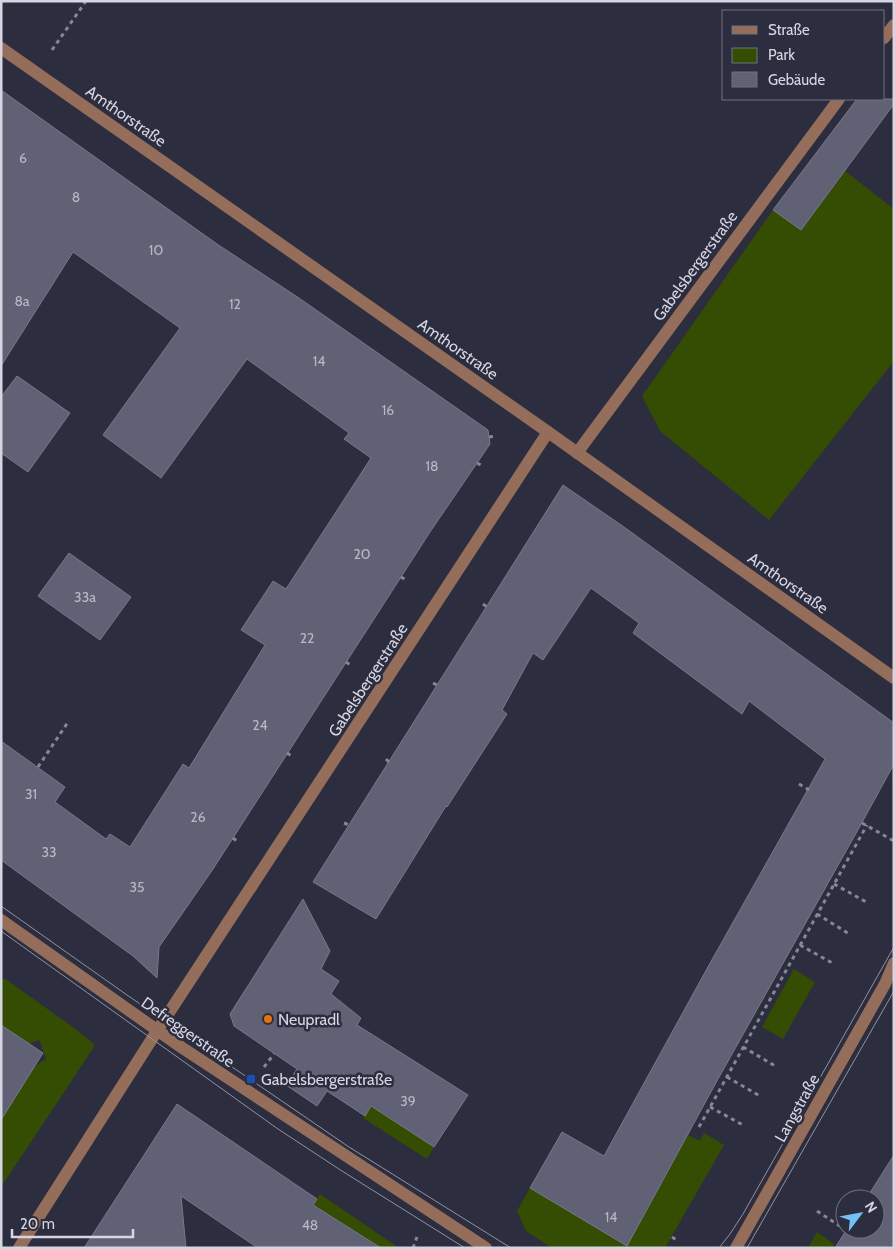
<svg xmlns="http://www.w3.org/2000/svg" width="895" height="1249" viewBox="0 0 895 1249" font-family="Cabin,sans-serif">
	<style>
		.green { fill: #354c03 }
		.building { fill: #606174; stroke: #77788c }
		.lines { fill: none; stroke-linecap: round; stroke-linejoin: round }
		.path { stroke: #868795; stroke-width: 3; stroke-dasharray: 4 4; stroke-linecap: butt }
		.minor { stroke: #956e5b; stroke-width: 12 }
		.tram { stroke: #9192a0; stroke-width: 1 }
		.food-dot { fill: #e8710a; stroke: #2c2d3e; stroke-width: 2 }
		.transit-dot { fill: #1a4fb4; stroke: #2c2d3e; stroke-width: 2 }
		.labels { text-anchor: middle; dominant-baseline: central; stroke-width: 5; stroke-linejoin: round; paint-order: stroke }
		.number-label { font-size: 14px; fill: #b8b9c6 }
		.street-label { font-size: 16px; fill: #d6d6e2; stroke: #2c2d3e }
		.poi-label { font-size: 16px; fill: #d6d6e2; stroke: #2c2d3e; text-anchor: start }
	</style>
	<rect width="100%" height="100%" fill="#2c2d3e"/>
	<g class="green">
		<polygon points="845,171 894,209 894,361 769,520 660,431 642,396 773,210 801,230"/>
		<polygon points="794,969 815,982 783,1039 762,1027"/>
		<polygon points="4,978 74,1028 94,1044 94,1047 1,1187 1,1120 35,1066 46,1059 39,1040 29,1044 1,1026 1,982"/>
		<polygon points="371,1106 434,1147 427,1159 363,1118"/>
		<polygon points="704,1133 724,1145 665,1248 552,1248 526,1231 517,1211 530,1188 627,1246 688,1135 700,1141"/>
		<polygon points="320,1194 399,1248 376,1248 377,1245 313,1205"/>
		<polygon points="817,1232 834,1244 832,1248 808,1248"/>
	</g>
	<g class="building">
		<polygon points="1,90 217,244 299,298 488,430 490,444 430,532 213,869 159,947 157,978 133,956 1,860 1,741 65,787 55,802 106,839 110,834 130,847 183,764 189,768 265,645 241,630 273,581 286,589 371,458 344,439 349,433 247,359 161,478 103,435 180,328 73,252 1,366"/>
		<polygon points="857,99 894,99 894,104 801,230 773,210"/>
		<polygon points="17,376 70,413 28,472 1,453 1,397"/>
		<polygon points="563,485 624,527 894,723 894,764 859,828 718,1079 627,1246 530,1188 562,1132 604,1156 709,965 825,759 749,701 742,714 633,633 639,623 591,588 543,660 533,653 502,710 507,714 447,807 446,806 376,919 313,882"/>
		<polygon points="69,553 131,597 100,640 38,596"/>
		<polygon points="303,899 330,951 321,969 339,981 331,994 361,1018 357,1025 468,1095 434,1147 371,1106 365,1116 327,1091 317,1106 286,1085 297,1069 234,1026 230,1014"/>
		<polygon points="1,1025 43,1053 1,1120"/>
		<polygon points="177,1104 317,1199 313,1205 381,1248 258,1248 181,1196 186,1248 84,1248"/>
		<polygon points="894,1155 894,1248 835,1248 847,1229 875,1229 875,1199 866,1199"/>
	</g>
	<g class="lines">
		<g class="path">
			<polyline points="52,50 86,1"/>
			<polyline points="489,437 496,436"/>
			<polyline points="477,463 483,466"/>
			<polyline points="401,577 408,581"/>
			<polyline points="483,604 487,607"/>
			<polyline points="346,662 352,666"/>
			<polyline points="433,683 437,685"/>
			<polyline points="287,753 293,757"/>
			<polyline points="386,759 389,762"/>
			<polyline points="38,767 68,722"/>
			<polyline points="894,782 894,783"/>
			<polyline points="799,784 809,790"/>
			<polyline points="344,823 349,825"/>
			<polyline points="862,823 894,841"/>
			<polyline points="233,838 238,842"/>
			<polyline points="834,884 868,903"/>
			<polyline points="817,914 851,935"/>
			<polyline points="800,945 834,964"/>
			<polyline points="743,1047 777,1067"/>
			<polyline points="264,1067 274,1054"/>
			<polyline points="727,1077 760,1096"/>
			<polyline points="710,1107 743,1125"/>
			<polyline points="699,1127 867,825"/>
			<polyline points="817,1211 846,1230"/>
			<polyline points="672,1237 678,1241"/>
			<polyline points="413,1248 417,1237"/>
		</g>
		<g class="minor">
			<polyline points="884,38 894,25"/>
			<polyline points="1,48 548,432 894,678"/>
			<polyline points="577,453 839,99"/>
			<polyline points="1,920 181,1047 486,1248"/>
			<polyline points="19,1248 157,1031 548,432"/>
			<polyline points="736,1248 885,984 894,963"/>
		</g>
		<g class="tram">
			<polyline points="1,906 127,995 349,1147 511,1248"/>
			<polyline points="1,931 278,1129 342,1171 465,1248"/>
			<polyline points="719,1248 730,1234 743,1214 894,947"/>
			<polyline points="747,1248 894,991"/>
		</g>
	</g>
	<circle class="food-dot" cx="268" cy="1019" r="5"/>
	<rect class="transit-dot" x="246" y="1074" width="10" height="10" rx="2.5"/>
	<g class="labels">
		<g class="number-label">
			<text x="23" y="158">6</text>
			<text x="76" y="197">8</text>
			<text x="156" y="250">10</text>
			<text x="22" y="301">8a</text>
			<text x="235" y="304">12</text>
			<text x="319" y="361">14</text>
			<text x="388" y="410">16</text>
			<text x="432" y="466">18</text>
			<text x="362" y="554">20</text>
			<text x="85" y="597">33a</text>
			<text x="307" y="638">22</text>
			<text x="260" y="725">24</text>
			<text x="31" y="794">31</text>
			<text x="198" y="817">26</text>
			<text x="49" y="852">33</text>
			<text x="137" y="887">35</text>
			<text x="408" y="1101">39</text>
			<text x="611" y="1217">14</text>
			<text x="310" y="1225">48</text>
		</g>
		<g class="street-label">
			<text transform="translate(126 116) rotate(35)">Amthorstraße</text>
			<text transform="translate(695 266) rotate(-54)">Gabelsbergerstraße</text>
			<text transform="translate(458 349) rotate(35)">Amthorstraße</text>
			<text transform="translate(788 583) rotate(35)">Amthorstraße</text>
			<text transform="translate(368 680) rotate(-57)">Gabelsbergerstraße</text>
			<text transform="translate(188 1032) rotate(35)">Defreggerstraße</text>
			<text transform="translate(797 1108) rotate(-61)">Langstraße</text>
		</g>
		<g class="poi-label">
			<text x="278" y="1019">Neupradl</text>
			<text x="261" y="1079">Gabelsbergerstraße</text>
		</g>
	</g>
	<rect width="895" height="1249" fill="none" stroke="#d6d6e2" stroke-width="5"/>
	<rect x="722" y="10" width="162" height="90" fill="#2c2d3e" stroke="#707180"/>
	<rect x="732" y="26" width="25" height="8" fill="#956e5b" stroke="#707180"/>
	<text x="768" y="35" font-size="15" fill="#d6d6e2">Straße</text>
	<rect x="732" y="48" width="25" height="15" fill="#354c03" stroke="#707180"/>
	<text x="768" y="60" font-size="15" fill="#d6d6e2">Park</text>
	<rect x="732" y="72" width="25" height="15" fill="#606174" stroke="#707180"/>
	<text x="768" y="85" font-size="15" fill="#d6d6e2">Gebäude</text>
	<g transform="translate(860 1214) rotate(58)"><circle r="24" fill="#2c2d3e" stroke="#707180"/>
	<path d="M0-4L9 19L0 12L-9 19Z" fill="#74c0f6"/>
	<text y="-8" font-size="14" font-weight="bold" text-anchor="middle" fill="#d6d6e2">N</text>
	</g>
	<path d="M12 1229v8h121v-8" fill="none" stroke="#d6d6e2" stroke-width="2.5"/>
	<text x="20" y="1229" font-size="15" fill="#d6d6e2" stroke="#2c2d3e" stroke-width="4" paint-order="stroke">20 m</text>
</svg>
